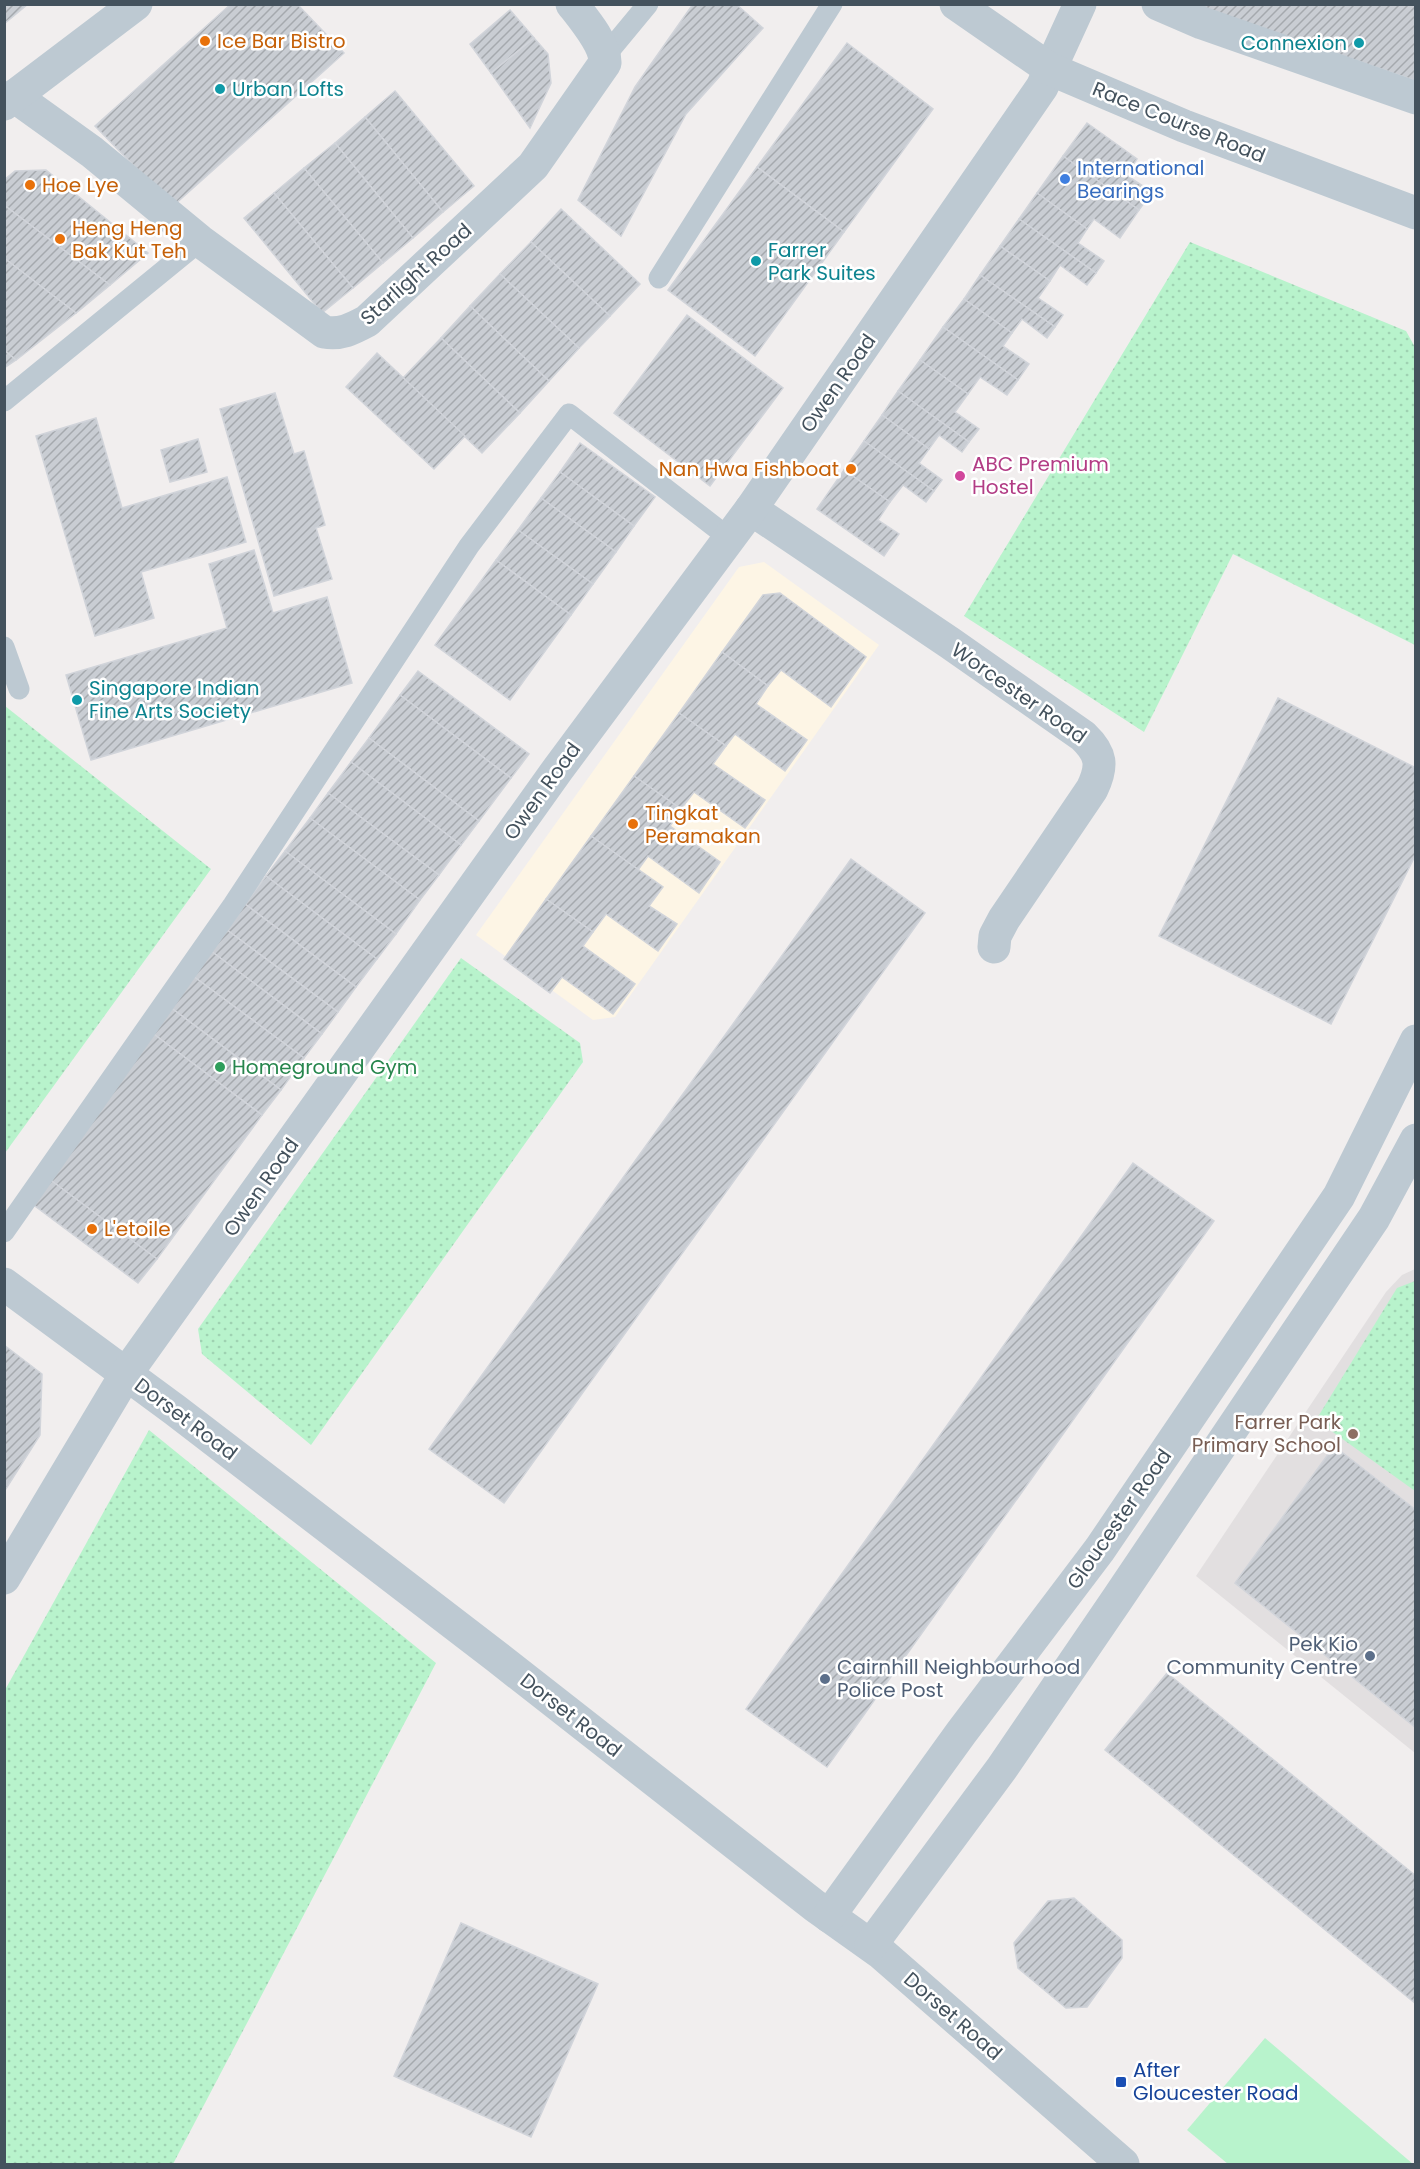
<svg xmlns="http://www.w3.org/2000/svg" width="1420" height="2169" viewBox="0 0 1420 2169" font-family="Poppins,sans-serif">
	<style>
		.commercial { fill: #fdf5e5 }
		.education { fill: #e2dfe0 }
		.grass { fill: url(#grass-dots) }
		.pitch { fill: #b8f3cc }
		.building { fill: url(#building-hatch); stroke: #d1d4da; stroke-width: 1.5 }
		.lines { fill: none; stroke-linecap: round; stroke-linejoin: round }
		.service { stroke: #bdc9d2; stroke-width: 21 }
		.minor { stroke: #bdc9d2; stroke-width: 33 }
		.tertiary { stroke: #bdc9d2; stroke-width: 33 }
		.food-dot { fill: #e8710a; stroke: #fff; stroke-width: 2 }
		.culture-dot { fill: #0f9aa8; stroke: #fff; stroke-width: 2 }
		.shop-dot { fill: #3f7fe0; stroke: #fff; stroke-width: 2 }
		.hotel-dot { fill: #d1479c; stroke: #fff; stroke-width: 2 }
		.leisure-dot { fill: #2e9e5b; stroke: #fff; stroke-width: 2 }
		.education-dot { fill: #8d6e63; stroke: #fff; stroke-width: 2 }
		.service-dot { fill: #5c6f8a; stroke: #fff; stroke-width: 2 }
		.transit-dot { fill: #1a4fb4; stroke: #fff; stroke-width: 2 }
		.labels { text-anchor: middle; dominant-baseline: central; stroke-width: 5; stroke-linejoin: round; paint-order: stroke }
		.food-label { font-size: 20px; fill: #c56008; stroke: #fff; text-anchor: start }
		.culture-label { font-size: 20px; fill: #0d838f; stroke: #fff; text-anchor: start }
		.street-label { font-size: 20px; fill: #44525d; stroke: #fff }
		.shop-label { font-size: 20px; fill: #366cbe; stroke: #fff; text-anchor: start }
		.hotel-label { font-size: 20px; fill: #b23c85; stroke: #fff; text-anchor: start }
		.leisure-label { font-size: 20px; fill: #27864d; stroke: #fff; text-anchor: start }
		.education-label { font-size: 20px; fill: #785e54; stroke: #fff; text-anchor: end }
		.service-label { font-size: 20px; fill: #4e5e75; stroke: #fff; text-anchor: end }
		.transit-label { font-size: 20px; fill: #164399; stroke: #fff; text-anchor: start }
	</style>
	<defs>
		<pattern id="grass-dots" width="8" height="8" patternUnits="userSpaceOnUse" patternTransform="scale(1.5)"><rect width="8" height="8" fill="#b8f3cc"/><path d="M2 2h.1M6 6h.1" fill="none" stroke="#9fd2b2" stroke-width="1.8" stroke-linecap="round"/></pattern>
		<pattern id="building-hatch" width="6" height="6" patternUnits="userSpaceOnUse" patternTransform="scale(1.5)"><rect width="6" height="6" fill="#c9cdd3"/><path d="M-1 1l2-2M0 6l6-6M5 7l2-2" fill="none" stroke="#a5a9ae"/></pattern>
	</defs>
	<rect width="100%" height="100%" fill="#f1eeee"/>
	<polygon class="commercial" points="764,562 879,645 615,1017 593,1020 476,935 739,567"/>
	<polygon class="education" points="1415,1269 1415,1753 1196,1576 1386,1292 1402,1275"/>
	<g class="grass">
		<polygon points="1190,242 1406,331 1416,349 1415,645 1233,554 1144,732 964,616"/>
		<polygon points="5,706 211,869 5,1153"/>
		<polygon points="461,958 580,1043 583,1062 311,1445 202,1354 198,1329"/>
		<polygon points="1415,1281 1415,1491 1316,1420 1397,1288"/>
		<polygon points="149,1430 436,1663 173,2164 5,2164 5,1690"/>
	</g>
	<polygon class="pitch" points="1265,2038 1413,2164 1228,2164 1187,2130"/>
	<g class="building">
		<polygon points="4,4 28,4 4,24"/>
		<polygon points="231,4 297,4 344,53 173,206 95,126"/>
		<polygon points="693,4 736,4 763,28 686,114 621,236 578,200 635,87"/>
		<polygon points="1191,4 1416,4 1416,81"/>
		<polygon points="510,10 534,38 491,73 470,44"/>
		<polygon points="534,38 548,54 551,83 530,128 491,73"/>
		<polygon points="847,43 933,109 844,232 757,167"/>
		<polygon points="395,91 474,186 443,212 365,117"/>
		<polygon points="365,117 443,212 413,238 335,143"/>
		<polygon points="1087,123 1137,159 1126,175 1152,192 1139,210 1063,156"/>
		<polygon points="335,143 413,238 383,263 304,168"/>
		<polygon points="1063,156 1139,210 1120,238 1094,219 1087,229 1037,193"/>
		<polygon points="757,167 844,232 755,356 668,290"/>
		<polygon points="304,168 383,263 353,288 274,193"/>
		<polygon points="46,170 148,253 110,285 4,205 4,180 15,171"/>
		<polygon points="274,193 353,288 322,313 244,218"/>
		<polygon points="1037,193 1087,229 1078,243 1104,261 1096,273 1019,219"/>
		<polygon points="4,205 110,285 76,313 4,258"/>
		<polygon points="561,209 640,284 610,316 531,242"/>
		<polygon points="1019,219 1096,273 1087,285 1060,265 1050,281 1000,246"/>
		<polygon points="531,242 610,316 579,348 500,274"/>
		<polygon points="1000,246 1050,281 1038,298 1063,315 1055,327 980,275"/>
		<polygon points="4,258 76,313 16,360 4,350"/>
		<polygon points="500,274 579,348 549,381 470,306"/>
		<polygon points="980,275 1055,327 1047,338 1022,319 1012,333 964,299"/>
		<polygon points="964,299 1012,333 1003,346 1029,364 1018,380 943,327"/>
		<polygon points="470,306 549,381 520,413 441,338"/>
		<polygon points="687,315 783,388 710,486 614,413"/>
		<polygon points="943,327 1018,380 1007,395 980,377 968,394 920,360"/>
		<polygon points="441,338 520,413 482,453 403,378"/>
		<polygon points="4,350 16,360 4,368"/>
		<polygon points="377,353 465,436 434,469 346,387"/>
		<polygon points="920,360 968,394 955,412 979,429 969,442 898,391"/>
		<polygon points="898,391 969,442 962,452 939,435 929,449 882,415"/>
		<polygon points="275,393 294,454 304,451 325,525 316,528 332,579 274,596 220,409"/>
		<polygon points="882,415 929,449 919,463 942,480 934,491 864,441"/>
		<polygon points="96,418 122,508 227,477 246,542 141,572 154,618 95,636 36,436"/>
		<polygon points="198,439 207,472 170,482 161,450"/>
		<polygon points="864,441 934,491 926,502 903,485 890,502 844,470"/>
		<polygon points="580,443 655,497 634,526 560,472"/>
		<polygon points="844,470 890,502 878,520 899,534 884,556 817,509"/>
		<polygon points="560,472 634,526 616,552 541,498"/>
		<polygon points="541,498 616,552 593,584 518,530"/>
		<polygon points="518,530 593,584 571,615 496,560"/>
		<polygon points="254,550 273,613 327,597 352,683 91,760 66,675 227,628 209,564"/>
		<polygon points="496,560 571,615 510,700 435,645"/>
		<polygon points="780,593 866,657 831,707 781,670 768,686 722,652 763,595"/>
		<polygon points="722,652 768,686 756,704 807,740 785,771 735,734 726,746 679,713"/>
		<polygon points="418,671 529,754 511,778 400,695"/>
		<polygon points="400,695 511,778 479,821 369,738"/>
		<polygon points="1278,698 1416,768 1416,854 1331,1024 1159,936"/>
		<polygon points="679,713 726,746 713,764 765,800 745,828 694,792 681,809 634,776"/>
		<polygon points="369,738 479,821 461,845 351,762"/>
		<polygon points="351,762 461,845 439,875 328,793"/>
		<polygon points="634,776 681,809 670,826 720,862 699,893 648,856 638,870 591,836"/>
		<polygon points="328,793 439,875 420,900 310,818"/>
		<polygon points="310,818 420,900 396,934 285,851"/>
		<polygon points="591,836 663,887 649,906 677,924 658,951 606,914 593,932 546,899"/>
		<polygon points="285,851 396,934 377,959 266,876"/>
		<polygon points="851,859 925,913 504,1503 429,1449"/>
		<polygon points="266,876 377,959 356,987 245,904"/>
		<polygon points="546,899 593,932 583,946 635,984 613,1014 562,977 550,993 504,959"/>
		<polygon points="245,904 356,987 338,1012 227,930"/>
		<polygon points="227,930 338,1012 322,1034 211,951"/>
		<polygon points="211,951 322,1034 304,1058 193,976"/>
		<polygon points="193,976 304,1058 281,1090 170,1007"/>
		<polygon points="170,1007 281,1090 262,1115 151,1032"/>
		<polygon points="151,1032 262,1115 157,1259 45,1176"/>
		<polygon points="1133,1163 1214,1221 827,1767 746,1709"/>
		<polygon points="45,1176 157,1259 138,1283 27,1200"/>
		<polygon points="4,1345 42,1374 40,1435 4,1492"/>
		<polygon points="1334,1446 1416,1510 1416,1728 1235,1583"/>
		<polygon points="1167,1673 1416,1876 1416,2004 1105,1750"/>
		<polygon points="1074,1898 1122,1940 1122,1958 1087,2007 1066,2008 1018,1968 1014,1943 1048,1901"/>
		<polygon points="461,1923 598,1984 531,2137 394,2076"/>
	</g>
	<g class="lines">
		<g class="service">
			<polyline points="605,56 648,4"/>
			<polyline points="659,278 832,4"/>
			<polyline points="4,401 200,241"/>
			<polyline points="4,647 19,689"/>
			<polyline points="4,1232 233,905 469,546 569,414 729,538"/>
		</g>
		<g class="minor">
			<path d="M14 96 92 152 200 241 324 332C341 335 352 329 367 321L533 166 605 63C606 45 583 18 572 4"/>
			<path d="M751 509 950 643 1083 736C1102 754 1103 766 1092 789L1004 919 995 936 994 947"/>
			<polyline points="4,1284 175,1410 497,1657 815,1906 881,1953 1123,2164"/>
			<polyline points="4,1578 126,1374 558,769 751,509 1042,87 1080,4"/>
			<polyline points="829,1916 961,1733 1100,1549 1339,1196 1416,1041"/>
			<polyline points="871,1945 1002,1768 1118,1598 1374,1218 1416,1140"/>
		</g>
		<g class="tertiary">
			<polyline points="956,4 1050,69 1184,126 1416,213"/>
			<polyline points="1158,4 1202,23 1416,98"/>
			<polyline points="4,104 136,4"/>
		</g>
	</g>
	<g class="food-dot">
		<circle cx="205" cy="41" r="6"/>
		<circle cx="30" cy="185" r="6"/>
		<circle cx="60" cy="239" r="6"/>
		<circle cx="851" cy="469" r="6"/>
		<circle cx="633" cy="824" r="6"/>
		<circle cx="92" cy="1229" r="6"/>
	</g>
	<g class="culture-dot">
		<circle cx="1359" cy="43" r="6"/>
		<circle cx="220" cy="89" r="6"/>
		<circle cx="756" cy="261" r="6"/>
		<circle cx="77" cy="700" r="6"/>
	</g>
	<circle class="shop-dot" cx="1065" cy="179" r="6"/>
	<circle class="hotel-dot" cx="960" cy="476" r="6"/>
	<circle class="leisure-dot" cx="220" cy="1067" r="6"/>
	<circle class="education-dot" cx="1353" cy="1434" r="6"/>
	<g class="service-dot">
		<circle cx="1370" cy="1656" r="6"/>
		<circle cx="825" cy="1679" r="6"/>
	</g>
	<rect class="transit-dot" x="1115" y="2076" width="12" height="12" rx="3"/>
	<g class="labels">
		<g class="food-label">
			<text x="217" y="41">Ice Bar Bistro</text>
			<text x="42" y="185">Hoe Lye</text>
			<text x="72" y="228">Heng Heng<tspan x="72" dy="23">Bak Kut Teh</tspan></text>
			<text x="839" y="469" text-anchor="end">Nan Hwa Fishboat</text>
			<text x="645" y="813">Tingkat<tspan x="645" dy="23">Peramakan</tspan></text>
			<text x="104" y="1229">L'etoile</text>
		</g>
		<g class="culture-label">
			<text x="1347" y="43" text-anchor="end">Connexion</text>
			<text x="232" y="89">Urban Lofts</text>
			<text x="768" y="250">Farrer<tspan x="768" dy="23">Park Suites</tspan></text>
			<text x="89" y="688">Singapore Indian<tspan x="89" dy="23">Fine Arts Society</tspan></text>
		</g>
		<g class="street-label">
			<text transform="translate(1179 122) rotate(22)">Race Course Road</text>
			<text transform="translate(416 274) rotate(-42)">Starlight Road</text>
			<text transform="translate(838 383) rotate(-55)">Owen Road</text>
			<text transform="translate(1019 693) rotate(35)">Worcester Road</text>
			<text transform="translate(542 791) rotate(-54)">Owen Road</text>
			<text transform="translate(261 1187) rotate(-55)">Owen Road</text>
			<text transform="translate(186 1419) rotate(37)">Dorset Road</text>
			<text transform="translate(1119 1519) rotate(-55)">Gloucester Road</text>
			<text transform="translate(571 1715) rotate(38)">Dorset Road</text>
			<text transform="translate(953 2016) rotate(41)">Dorset Road</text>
		</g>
		<g class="shop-label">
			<text x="1077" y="168">International<tspan x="1077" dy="23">Bearings</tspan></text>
		</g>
		<g class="hotel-label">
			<text x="972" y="464">ABC Premium<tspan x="972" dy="23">Hostel</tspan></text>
		</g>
		<g class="leisure-label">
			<text x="232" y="1067">Homeground Gym</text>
		</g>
		<g class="education-label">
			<text x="1341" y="1422">Farrer Park<tspan x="1341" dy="23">Primary School</tspan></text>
		</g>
		<g class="service-label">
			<text x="1358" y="1644">Pek Kio<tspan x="1358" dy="23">Community Centre</tspan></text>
			<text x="837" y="1667" text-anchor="start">Cairnhill Neighbourhood<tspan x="837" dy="23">Police Post</tspan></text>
		</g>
		<g class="transit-label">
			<text x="1133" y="2070">After<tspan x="1133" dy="23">Gloucester Road</tspan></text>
		</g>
	</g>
	<rect width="1420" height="2169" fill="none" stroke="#44525d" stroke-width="12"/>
</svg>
